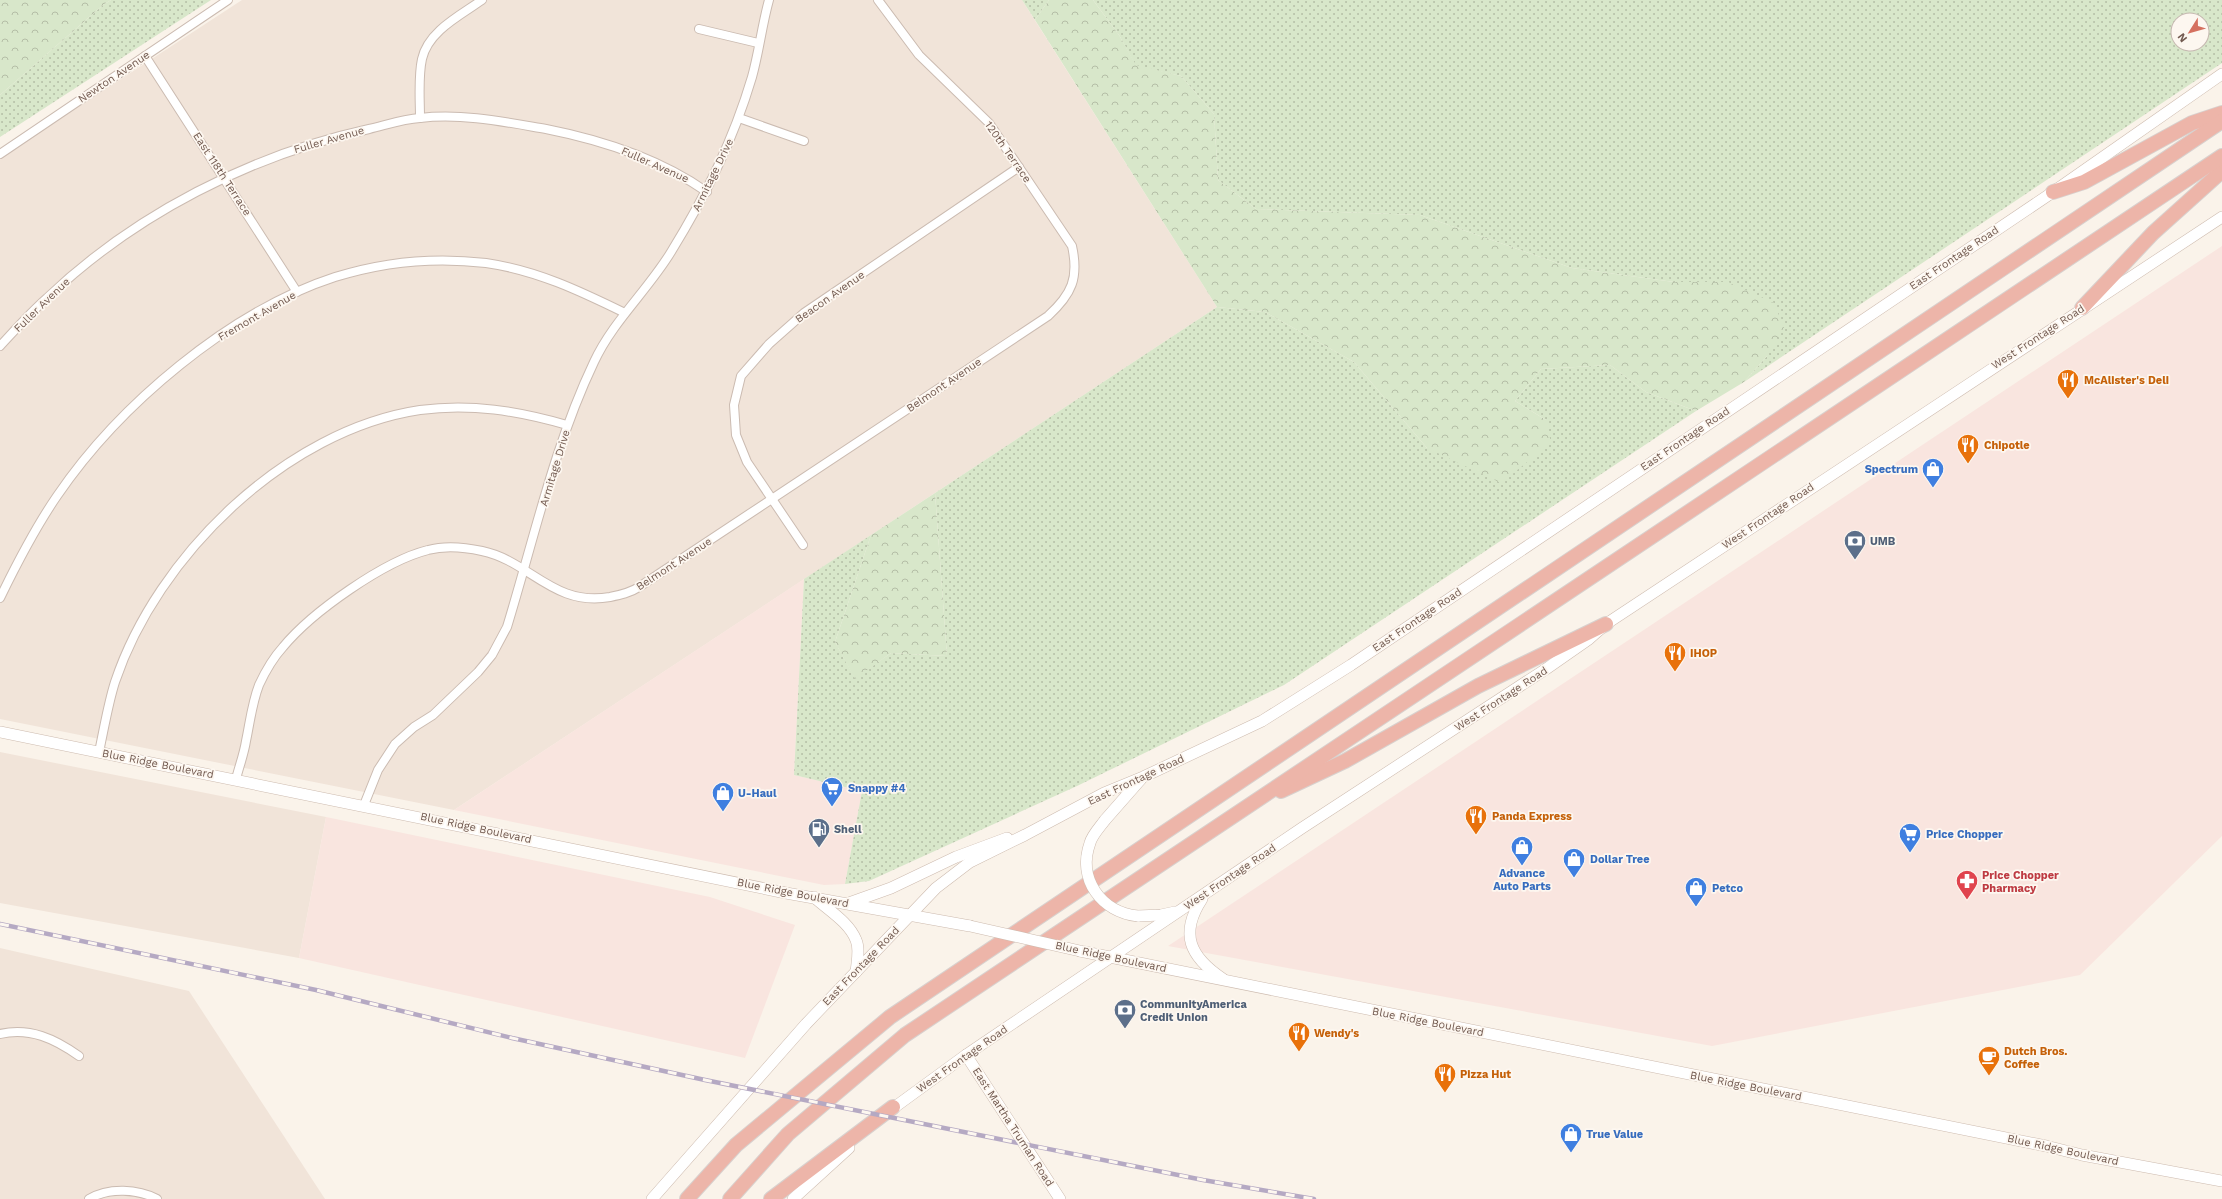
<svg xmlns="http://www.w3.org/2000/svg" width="2222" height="1199" viewBox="0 0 2222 1199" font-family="'Work Sans',sans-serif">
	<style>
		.residential { fill: #f1e4d9 }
		.commercial { fill: #f9e5df }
		.grass { fill: url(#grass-dots); fill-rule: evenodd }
		.forest { fill: url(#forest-crowns) }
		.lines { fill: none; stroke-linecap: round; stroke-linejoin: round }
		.street-casing { stroke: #cbbbb1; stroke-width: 10 }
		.secondary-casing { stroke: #cdbbaf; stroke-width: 12 }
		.highway-casing { stroke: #d8d1ce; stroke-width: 16 }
		.street { stroke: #fff; stroke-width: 8 }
		.secondary { stroke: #fff; stroke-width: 11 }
		.highway { stroke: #edb5a9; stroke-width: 14 }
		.rail-casing { stroke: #b5a9c3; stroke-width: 4.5 }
		.rail { stroke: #fdf7f0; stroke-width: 3; stroke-dasharray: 9; stroke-linecap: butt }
		.secondary-bridge-casing { stroke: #cdbbaf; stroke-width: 12; stroke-linecap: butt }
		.secondary-bridge { stroke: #fff; stroke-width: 11 }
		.labels { text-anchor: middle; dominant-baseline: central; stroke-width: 3.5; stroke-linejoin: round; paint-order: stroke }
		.street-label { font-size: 11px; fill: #725a50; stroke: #fdf7f0 }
		.food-label { font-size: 11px; font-weight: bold; fill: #c56008; stroke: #fdf7f0; text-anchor: start }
		.shop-label { font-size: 11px; font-weight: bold; fill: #366cbe; stroke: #fdf7f0; text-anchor: start }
		.service-label { font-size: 11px; font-weight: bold; fill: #4e5e75; stroke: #fdf7f0; text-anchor: start }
		.health-label { font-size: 11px; font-weight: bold; fill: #be3a42; stroke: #fdf7f0; text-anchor: start }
	</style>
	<defs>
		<pattern id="grass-dots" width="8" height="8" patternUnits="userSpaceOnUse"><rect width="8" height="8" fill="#d8e7ca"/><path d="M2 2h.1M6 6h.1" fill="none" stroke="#b4bea6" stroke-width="1.8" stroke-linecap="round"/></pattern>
		<pattern id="forest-crowns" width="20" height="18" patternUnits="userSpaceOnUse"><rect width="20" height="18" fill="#d8e7ca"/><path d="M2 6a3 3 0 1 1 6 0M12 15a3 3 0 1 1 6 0" fill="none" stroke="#b4bea6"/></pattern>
	</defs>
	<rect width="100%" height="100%" fill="#faf3ea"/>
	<g class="residential">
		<polygon points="242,0 1022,0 1217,307 454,810 0,719 0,158"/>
		<polygon points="0,752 326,817 299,958 0,903"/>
		<polygon points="0,948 189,991 325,1199 0,1199"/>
	</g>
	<g class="commercial">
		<polygon points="2222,246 2222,836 2080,975 1712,1046 1168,946"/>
		<polygon points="804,579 794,775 862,791 845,884 824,885 454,810"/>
		<polygon points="326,817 710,897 795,925 745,1058 299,958"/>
	</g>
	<g class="grass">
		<polygon points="111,0 211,0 0,137 0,95 103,5"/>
		<polygon points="1022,0 1049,0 1035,20"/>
		<path d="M1093 0H2222V63L1744 382 1767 356 1728 282H1674L1572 268 1420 215 1256 209 1218 180 1214 114 1181 76 1136 66 1119 35ZM2178 20H2202V44H2178Z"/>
		<polygon points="1217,307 1265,312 1354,362 1427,448 1546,420 1515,401 1541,369 1610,365 1646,392 1696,411 1284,685 1077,786 869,881 845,884 862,791 794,775 804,579 871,535 835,642 855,678 891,653 947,656 935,493"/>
	</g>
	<g class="forest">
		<polygon points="0,0 111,0 103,5 0,95"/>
		<polygon points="1049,0 1093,0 1119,35 1136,65 1181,76 1214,114 1218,180 1256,209 1420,215 1572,268 1674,282 1728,282 1774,303 1784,328 1767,356 1744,382 1696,411 1646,392 1610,365 1541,369 1515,401 1546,420 1551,443 1501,483 1427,448 1354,362 1265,312 1217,307 1035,20"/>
		<polygon points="935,493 947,656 891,653 855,679 835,642 871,535"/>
	</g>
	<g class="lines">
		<g class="street-casing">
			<g id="street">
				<polyline points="699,29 758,43"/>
				<polyline points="145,56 297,292"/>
				<path d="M420 118C420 99 418 77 422 59 428 31 461 15 482 0"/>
				<polyline points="739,118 804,141"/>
				<polyline points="0,154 228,0"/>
				<path d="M0 346C15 330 30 313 47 298 135 214 251 155 369 129 386 125 403 119 420 118 462 113 505 122 546 129 602 140 660 159 707 192"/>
				<polyline points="803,545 747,462 736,435 734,405 741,376 769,344 804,313 1019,167"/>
				<path d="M0 598C17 563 35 528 57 496 119 405 230 311 335 277 383 262 436 257 486 263 536 270 580 291 625 313"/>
				<path d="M99 752C104 729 108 704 115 682 157 556 286 430 420 410 471 403 518 411 567 425"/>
				<path d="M236 779C239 767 244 754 246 741 250 722 252 703 259 685 265 672 273 658 283 647 312 612 384 561 428 550 446 545 464 547 482 551 530 561 553 607 610 597 620 595 630 593 639 587L1048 316C1072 294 1079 278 1072 246L989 123 919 55 878 0"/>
				<path d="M364 805 378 770 395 744 414 727 433 715 478 672 492 655 507 627C534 539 554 446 594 362 613 321 648 290 671 252 706 195 733 141 752 77 759 52 762 25 769 0"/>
				<path d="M0 1034C30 1027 55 1039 79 1056"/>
				<path d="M89 1199C109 1187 138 1189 157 1199"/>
			</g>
		</g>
		<g class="secondary-casing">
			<g id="secondary">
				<polyline points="0,732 786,893 970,926"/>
				<polyline points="1105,820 1141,779"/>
				<path d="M814 897C828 910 849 922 856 940 860 949 857 962 856 972"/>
				<path d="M1202 899C1179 934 1190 957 1223 979"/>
				<polyline points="849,903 891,888 956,857 1007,838"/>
				<polyline points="1138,916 1161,915 1175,912"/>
				<polyline points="1080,951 2046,1146 2082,1155 2222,1181"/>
				<polyline points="966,1055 1060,1199"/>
				<polyline points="888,1112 966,1055 1302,828 1546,669 1589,639 1606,624 2222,217"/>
				<polyline points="652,1199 806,1024 936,888 970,862 1025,835 1104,793 1143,777 1262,721 1351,665 2053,192 2222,74"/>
				<polyline points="793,1199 849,1148"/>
			</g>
		</g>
		<g class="highway-casing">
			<g id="highway">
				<polyline points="2053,192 2084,182 2192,123 2222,113"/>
				<polyline points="2082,308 2153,233 2222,171"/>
				<polyline points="1281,791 1345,761 1478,686 1606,624"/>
				<polyline points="687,1199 736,1145 890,1017 2222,121"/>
				<polyline points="730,1199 788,1134 905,1035 2222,156"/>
				<polyline points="771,1199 893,1107"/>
			</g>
		</g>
		<use href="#street" class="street"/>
		<use href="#secondary" class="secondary"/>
		<use href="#highway" class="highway"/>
		<g class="rail-casing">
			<polyline id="rail" points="0,924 316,990 512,1038 705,1080 1203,1180 1314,1199"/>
		</g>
		<use href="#rail" class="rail"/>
		<g class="secondary-bridge-casing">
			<g id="secondary-bridge">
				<path d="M1105 820C1100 827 1092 835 1090 843 1077 879 1101 912 1138 916"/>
				<polyline points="970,926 1080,951"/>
			</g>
		</g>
		<use href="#secondary-bridge" class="secondary-bridge"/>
	</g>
	<defs>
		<g id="restaurant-pin" transform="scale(1.15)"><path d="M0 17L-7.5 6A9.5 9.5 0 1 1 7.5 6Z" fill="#e8710a" stroke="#fdf7f0"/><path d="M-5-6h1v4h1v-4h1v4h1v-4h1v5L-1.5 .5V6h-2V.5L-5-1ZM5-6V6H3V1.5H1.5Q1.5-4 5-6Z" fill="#fff"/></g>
		<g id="shop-pin" transform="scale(1.15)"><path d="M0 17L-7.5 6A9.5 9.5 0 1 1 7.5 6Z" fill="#3f7fe0" stroke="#fdf7f0"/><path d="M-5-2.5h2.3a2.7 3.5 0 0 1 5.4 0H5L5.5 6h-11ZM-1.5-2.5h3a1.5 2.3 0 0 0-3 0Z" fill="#fff"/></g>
		<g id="bank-pin" transform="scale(1.15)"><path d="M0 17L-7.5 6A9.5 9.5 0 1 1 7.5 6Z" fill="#5c6f8a" stroke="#fdf7f0"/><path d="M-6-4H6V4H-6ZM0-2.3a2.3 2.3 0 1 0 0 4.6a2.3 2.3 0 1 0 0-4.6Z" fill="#fff"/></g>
		<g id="supermarket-pin" transform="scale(1.15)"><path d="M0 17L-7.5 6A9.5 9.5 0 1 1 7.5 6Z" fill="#3f7fe0" stroke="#fdf7f0"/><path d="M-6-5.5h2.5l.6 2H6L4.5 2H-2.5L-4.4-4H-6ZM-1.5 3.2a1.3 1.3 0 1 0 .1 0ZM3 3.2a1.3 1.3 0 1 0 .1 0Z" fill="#fff"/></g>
		<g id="fuel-pin" transform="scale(1.15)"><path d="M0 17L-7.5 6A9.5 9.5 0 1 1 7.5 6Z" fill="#5c6f8a" stroke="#fdf7f0"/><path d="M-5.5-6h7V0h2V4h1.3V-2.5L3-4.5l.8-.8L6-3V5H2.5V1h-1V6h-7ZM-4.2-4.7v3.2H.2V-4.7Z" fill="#fff"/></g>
		<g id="pharmacy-pin" transform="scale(1.15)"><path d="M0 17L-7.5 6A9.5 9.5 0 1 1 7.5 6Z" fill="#e0444e" stroke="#fdf7f0"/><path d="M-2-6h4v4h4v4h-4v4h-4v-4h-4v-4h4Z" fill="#fff"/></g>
		<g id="cafe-pin" transform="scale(1.15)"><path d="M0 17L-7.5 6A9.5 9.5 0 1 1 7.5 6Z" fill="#e8710a" stroke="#fdf7f0"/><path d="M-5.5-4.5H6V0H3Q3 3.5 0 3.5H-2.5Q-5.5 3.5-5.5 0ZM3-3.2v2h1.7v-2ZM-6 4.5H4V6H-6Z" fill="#fff"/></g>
	</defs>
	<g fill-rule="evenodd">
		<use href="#restaurant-pin" x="2068" y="380"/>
		<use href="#restaurant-pin" x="1968" y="445"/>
		<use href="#shop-pin" x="1933" y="469"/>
		<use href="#bank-pin" x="1855" y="541"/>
		<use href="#restaurant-pin" x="1675" y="653"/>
		<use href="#supermarket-pin" x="832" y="788"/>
		<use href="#shop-pin" x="723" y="793"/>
		<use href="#restaurant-pin" x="1476" y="816"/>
		<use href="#fuel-pin" x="819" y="829"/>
		<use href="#supermarket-pin" x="1910" y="834"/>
		<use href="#shop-pin" x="1522" y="847"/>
		<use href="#shop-pin" x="1574" y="859"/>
		<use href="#pharmacy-pin" x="1967" y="881"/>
		<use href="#shop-pin" x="1696" y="888"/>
		<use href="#bank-pin" x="1125" y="1010"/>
		<use href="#restaurant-pin" x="1299" y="1033"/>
		<use href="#cafe-pin" x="1989" y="1057"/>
		<use href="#restaurant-pin" x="1445" y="1074"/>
		<use href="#shop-pin" x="1571" y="1134"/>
	</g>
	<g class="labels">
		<g class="street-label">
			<text transform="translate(114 77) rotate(-34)">Newton Avenue</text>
			<text transform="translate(329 140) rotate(-16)">Fuller Avenue</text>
			<text transform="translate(1008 152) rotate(55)">120th Terrace</text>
			<text transform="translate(655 165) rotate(24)">Fuller Avenue</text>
			<text transform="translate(222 174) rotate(57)">East 118th Terrace</text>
			<text transform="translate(713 175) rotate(-64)">Armitage Drive</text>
			<text transform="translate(1954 258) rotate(-34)">East Frontage Road</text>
			<text transform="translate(830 297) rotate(-35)">Beacon Avenue</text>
			<text transform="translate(42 305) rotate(-44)">Fuller Avenue</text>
			<text transform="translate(257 316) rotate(-30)">Fremont Avenue</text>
			<text transform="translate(2038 337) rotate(-33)">West Frontage Road</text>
			<text transform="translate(944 385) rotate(-34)">Belmont Avenue</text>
			<text transform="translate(1685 439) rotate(-34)">East Frontage Road</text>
			<text transform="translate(555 468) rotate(-73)">Armitage Drive</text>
			<text transform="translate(1768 516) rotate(-34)">West Frontage Road</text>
			<text transform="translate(674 564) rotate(-33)">Belmont Avenue</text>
			<text transform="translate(1417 620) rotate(-34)">East Frontage Road</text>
			<text transform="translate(1501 699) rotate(-33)">West Frontage Road</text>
			<text transform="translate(158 764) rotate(11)">Blue Ridge Boulevard</text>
			<text transform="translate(1136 780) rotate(-25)">East Frontage Road</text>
			<text transform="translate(476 828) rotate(12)">Blue Ridge Boulevard</text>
			<text transform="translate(1230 877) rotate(-34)">West Frontage Road</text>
			<text transform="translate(793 893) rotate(11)">Blue Ridge Boulevard</text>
			<text transform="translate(1111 957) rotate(12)">Blue Ridge Boulevard</text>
			<text transform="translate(861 966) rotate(-46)">East Frontage Road</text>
			<text transform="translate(1428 1022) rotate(11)">Blue Ridge Boulevard</text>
			<text transform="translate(962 1059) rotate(-35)">West Frontage Road</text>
			<text transform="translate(1746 1086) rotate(11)">Blue Ridge Boulevard</text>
			<text transform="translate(1013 1127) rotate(57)">East Martha Truman Road</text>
			<text transform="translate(2063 1150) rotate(12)">Blue Ridge Boulevard</text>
		</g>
		<g class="food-label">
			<text x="2084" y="380">McAlister's Deli</text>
			<text x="1984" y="445">Chipotle</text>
			<text x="1690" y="653">IHOP</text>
			<text x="1492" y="816">Panda Express</text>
			<text x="1314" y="1033">Wendy's</text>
			<text x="2004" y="1051">Dutch Bros.<tspan x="2004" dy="13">Coffee</tspan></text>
			<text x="1460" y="1074">Pizza Hut</text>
		</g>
		<g class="shop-label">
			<text x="1918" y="469" text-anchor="end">Spectrum</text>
			<text x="848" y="788">Snappy #4</text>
			<text x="738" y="793">U-Haul</text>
			<text x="1926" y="834">Price Chopper</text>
			<text x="1590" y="859">Dollar Tree</text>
			<text x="1522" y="873" text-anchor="middle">Advance<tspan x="1522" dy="13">Auto Parts</tspan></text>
			<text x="1712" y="888">Petco</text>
			<text x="1586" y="1134">True Value</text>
		</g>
		<g class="service-label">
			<text x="1870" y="541">UMB</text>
			<text x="834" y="829">Shell</text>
			<text x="1140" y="1004">CommunityAmerica<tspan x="1140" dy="13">Credit Union</tspan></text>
		</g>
		<g class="health-label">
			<text x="1982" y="875">Price Chopper<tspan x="1982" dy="13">Pharmacy</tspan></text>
		</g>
	</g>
	<g transform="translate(2190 32) rotate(233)"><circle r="19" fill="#fdf7f0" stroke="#c5b8b0"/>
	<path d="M0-3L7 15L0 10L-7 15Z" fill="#d5705f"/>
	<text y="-6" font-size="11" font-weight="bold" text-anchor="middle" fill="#725a50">N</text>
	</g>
</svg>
